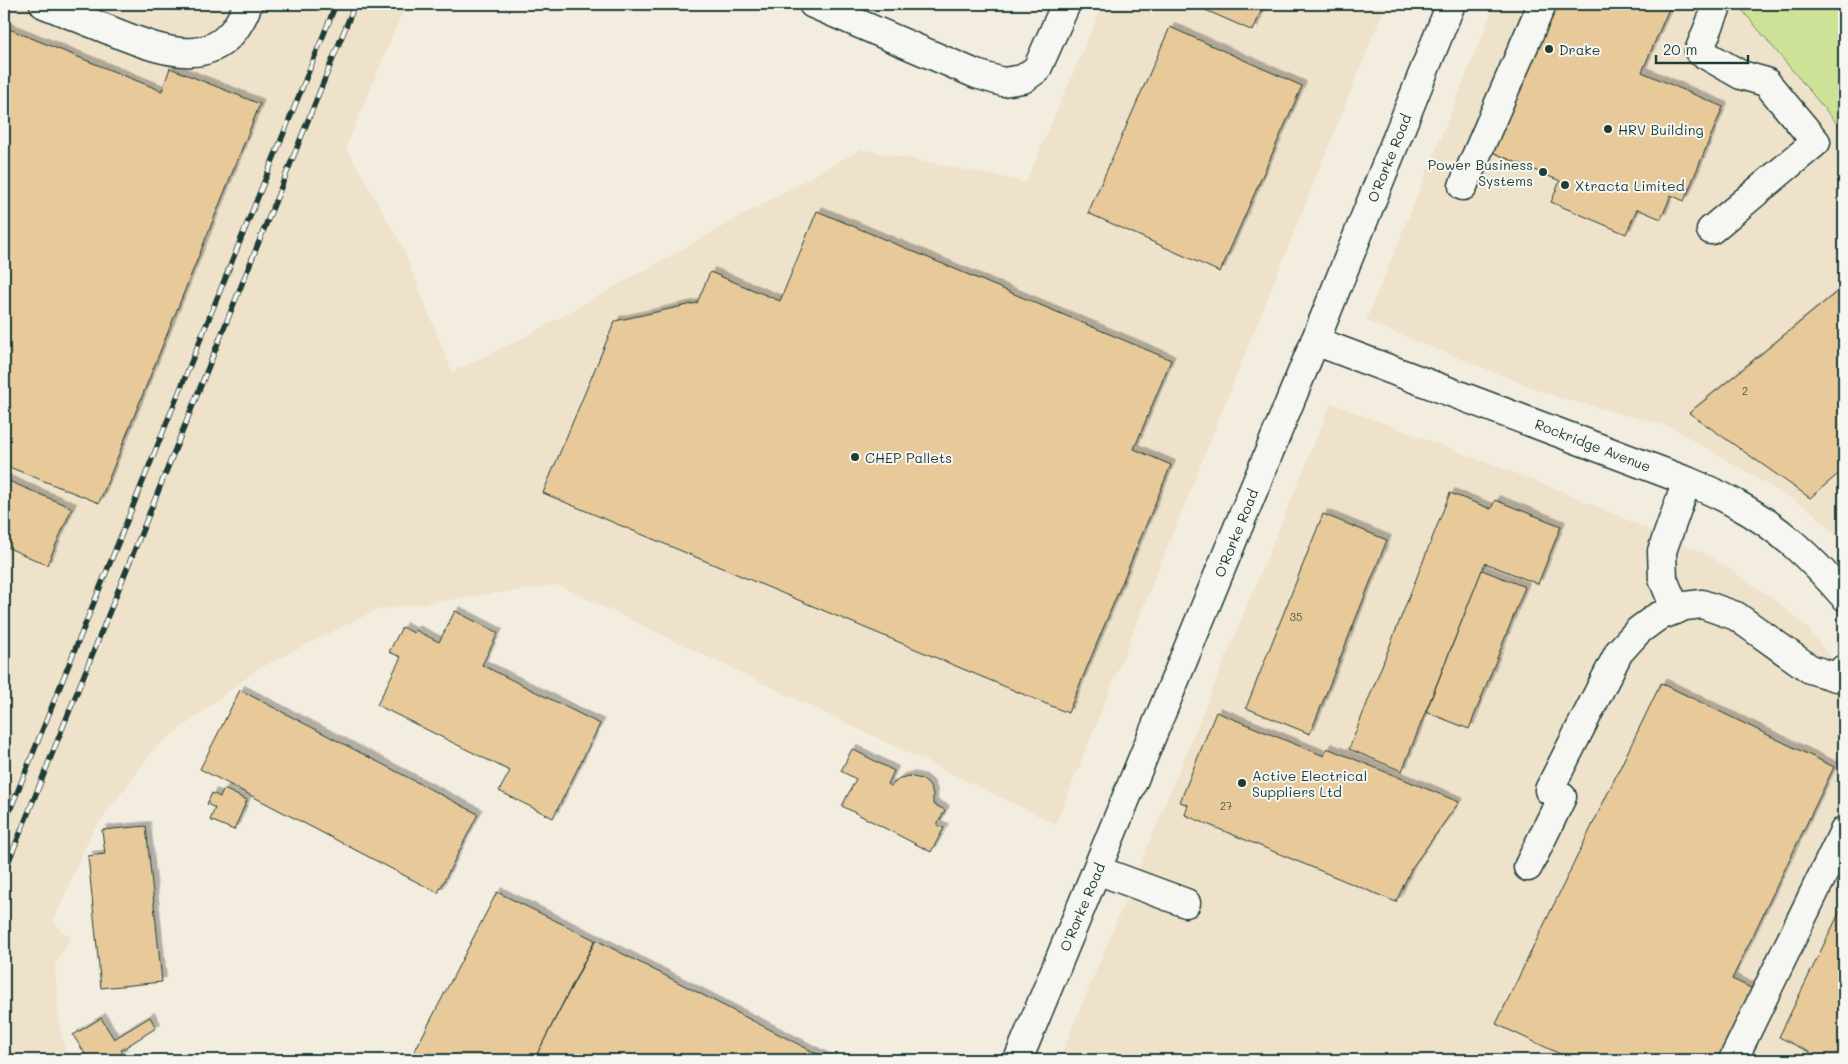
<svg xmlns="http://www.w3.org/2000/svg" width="1848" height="1064" viewBox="0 0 1848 1064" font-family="Mali,sans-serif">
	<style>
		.built { fill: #efe2cb }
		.green { fill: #cde297; stroke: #769066 }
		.building { fill: #e7c99a; stroke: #1f3d34; filter: url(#shadow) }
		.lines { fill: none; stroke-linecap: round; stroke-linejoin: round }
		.minor-casing { stroke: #1f3d34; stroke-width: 31 }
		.minor { stroke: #f6f6f2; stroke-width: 28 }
		.rail-casing { stroke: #1f3d34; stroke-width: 5.5 }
		.rail { stroke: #f6f6f2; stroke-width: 4; stroke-dasharray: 11; stroke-linecap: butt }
		.poi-dot { fill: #1f3d34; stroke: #f6f6f2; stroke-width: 2 }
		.labels { text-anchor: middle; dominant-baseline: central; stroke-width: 4; stroke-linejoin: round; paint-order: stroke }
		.number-label { font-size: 11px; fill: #51604e }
		.poi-label { font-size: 14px; fill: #1f3d34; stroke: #f6f6f2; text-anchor: start }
		.street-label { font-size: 14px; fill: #1f3d34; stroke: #f6f6f2 }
	</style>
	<defs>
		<filter id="shadow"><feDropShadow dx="4.5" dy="-4.5" stdDeviation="0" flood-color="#0004"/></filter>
	</defs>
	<rect width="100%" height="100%" fill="#f3ede0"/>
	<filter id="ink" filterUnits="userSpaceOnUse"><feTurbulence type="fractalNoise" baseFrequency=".02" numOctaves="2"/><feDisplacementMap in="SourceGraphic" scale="10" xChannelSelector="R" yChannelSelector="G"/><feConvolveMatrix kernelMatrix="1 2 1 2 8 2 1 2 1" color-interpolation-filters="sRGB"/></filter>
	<g filter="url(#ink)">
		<g class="built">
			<polygon points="4,4 406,4 346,147 402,246 452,372 523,338 861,149 1026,182 1103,4 1386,4 1056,824 558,585 376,610 258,669 155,748 91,834 54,920 61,931 71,937 55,965 60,1030 68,1060 4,1060"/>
			<polygon points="1495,4 1744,4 1742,10 1844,132 1844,544 1810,510 1671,427 1553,396 1366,321"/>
			<polygon points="1331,403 1559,490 1710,556 1770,596 1804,624 1844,673 1844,1060 1059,1060"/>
		</g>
		<polygon class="green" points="1744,4 1844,4 1844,132 1742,10"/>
		<g class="building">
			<polygon points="1192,4 1264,4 1253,31"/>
			<polygon points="1555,4 1671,4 1642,72 1723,107 1684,201 1671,195 1661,219 1637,209 1626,234 1551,202 1560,181 1492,152"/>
			<polygon points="4,27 162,91 170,68 260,104 99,503 4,465"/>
			<polygon points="1170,27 1302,86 1220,272 1088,213"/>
			<polygon points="817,211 1171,360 1134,449 1171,465 1068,713 543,493 615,321 697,303 710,272 780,301"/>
			<polygon points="1844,286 1844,469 1810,498 1689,413"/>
			<polygon points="4,479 72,508 47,565 4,546"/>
			<polygon points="1450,493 1491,509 1495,500 1561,526 1538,584 1485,563 1402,771 1349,749"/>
			<polygon points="1323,514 1387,540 1310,734 1246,708"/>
			<polygon points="1482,570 1525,587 1469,729 1426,712"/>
			<polygon points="455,611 498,633 482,665 600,724 553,818 499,791 510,771 377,705 401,657 389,652 402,627 414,633 415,630 439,642"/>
			<polygon points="1661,683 1834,767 1732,979 1755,990 1721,1060 1573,1060 1496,1024"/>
			<polygon points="240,690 478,814 438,893 200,769"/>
			<polygon points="1216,712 1324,756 1327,748 1459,802 1411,869 1396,902 1185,815 1188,805 1180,802"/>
			<polygon points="852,749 894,771 888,784 891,786 900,778 909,776 922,779 929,785 933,794 933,804 945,810 937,825 944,828 931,852 842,806 856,779 841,771"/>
			<polygon points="224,789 247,800 234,830 210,820 215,808 207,804 212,793 220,797"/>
			<polygon points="146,826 162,982 101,988 88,856 105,854 102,830"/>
			<polygon points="497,892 595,940 534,1060 410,1060"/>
			<polygon points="1844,903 1844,1060 1825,1060 1779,1037"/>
			<polygon points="596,940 829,1060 534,1060"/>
			<polygon points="150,1017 156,1028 121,1050 123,1053 110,1060 89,1060 73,1035 101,1018 114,1039"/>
		</g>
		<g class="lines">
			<g class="minor-casing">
				<g id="minor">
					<path d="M44 4C67 13 91 23 114 32 168 54 222 73 248 4"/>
					<polyline points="813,4 976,74 1003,82 1023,79 1037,69 1066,4"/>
					<polyline points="1463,186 1542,4"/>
					<polyline points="1711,230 1816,142 1766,82 1741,75 1699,51 1718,4"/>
					<path d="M1315 341 1687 481C1704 488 1721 495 1736 504 1779 527 1813 560 1844 596"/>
					<polyline points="1676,610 1663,579 1662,551 1687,481"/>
					<polyline points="1528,867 1562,797 1549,790 1619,652 1638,631 1657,617 1685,606 1702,604 1736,616 1810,669 1836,677 1844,669"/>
					<polyline points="1097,870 1186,903"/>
					<polyline points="1018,1060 1315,341 1451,4"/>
					<polyline points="1733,1060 1844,831"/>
				</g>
			</g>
			<use href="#minor" class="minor"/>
			<g class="rail-casing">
				<g id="rail">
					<polyline points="4,825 336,4"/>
					<polyline points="4,873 355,4"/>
				</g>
			</g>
			<use href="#rail" class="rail"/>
		</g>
	</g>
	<g class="poi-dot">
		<circle cx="1549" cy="49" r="5"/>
		<circle cx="1608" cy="129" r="5"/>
		<circle cx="1543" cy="172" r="5"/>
		<circle cx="1565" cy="185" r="5"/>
		<circle cx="855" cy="457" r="5"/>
		<circle cx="1242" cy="783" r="5"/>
	</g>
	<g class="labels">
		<g class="number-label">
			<text x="1745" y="390">2</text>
			<text x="1296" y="616">35</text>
			<text x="1226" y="805">27</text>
		</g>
		<g class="poi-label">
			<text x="1559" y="49">Drake</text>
			<text x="1618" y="129">HRV Building</text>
			<text x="1533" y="164" text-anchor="end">Power Business<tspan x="1533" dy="16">Systems</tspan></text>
			<text x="1575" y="185">Xtracta Limited</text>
			<text x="865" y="457">CHEP Pallets</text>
			<text x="1252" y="775">Active Electrical<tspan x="1252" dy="16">Suppliers Ltd</tspan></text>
		</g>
		<g class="street-label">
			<text transform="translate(1389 158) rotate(-68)">O'Rorke Road</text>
			<text transform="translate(1593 445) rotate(21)">Rockridge Avenue</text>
			<text transform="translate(1236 533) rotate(-68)">O'Rorke Road</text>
			<text transform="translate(1082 907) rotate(-67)">O'Rorke Road</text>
		</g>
	</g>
	<rect width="1848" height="1064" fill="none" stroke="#f6f6f2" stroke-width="20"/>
	<rect x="10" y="10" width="1828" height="1044" fill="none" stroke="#1f3d34" stroke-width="2" filter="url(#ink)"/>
	<path d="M1656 55v8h92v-8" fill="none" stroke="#1f3d34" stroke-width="2.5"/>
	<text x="1663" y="55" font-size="15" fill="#1f3d34" stroke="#f6f6f2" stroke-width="4" paint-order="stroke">20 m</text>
</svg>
